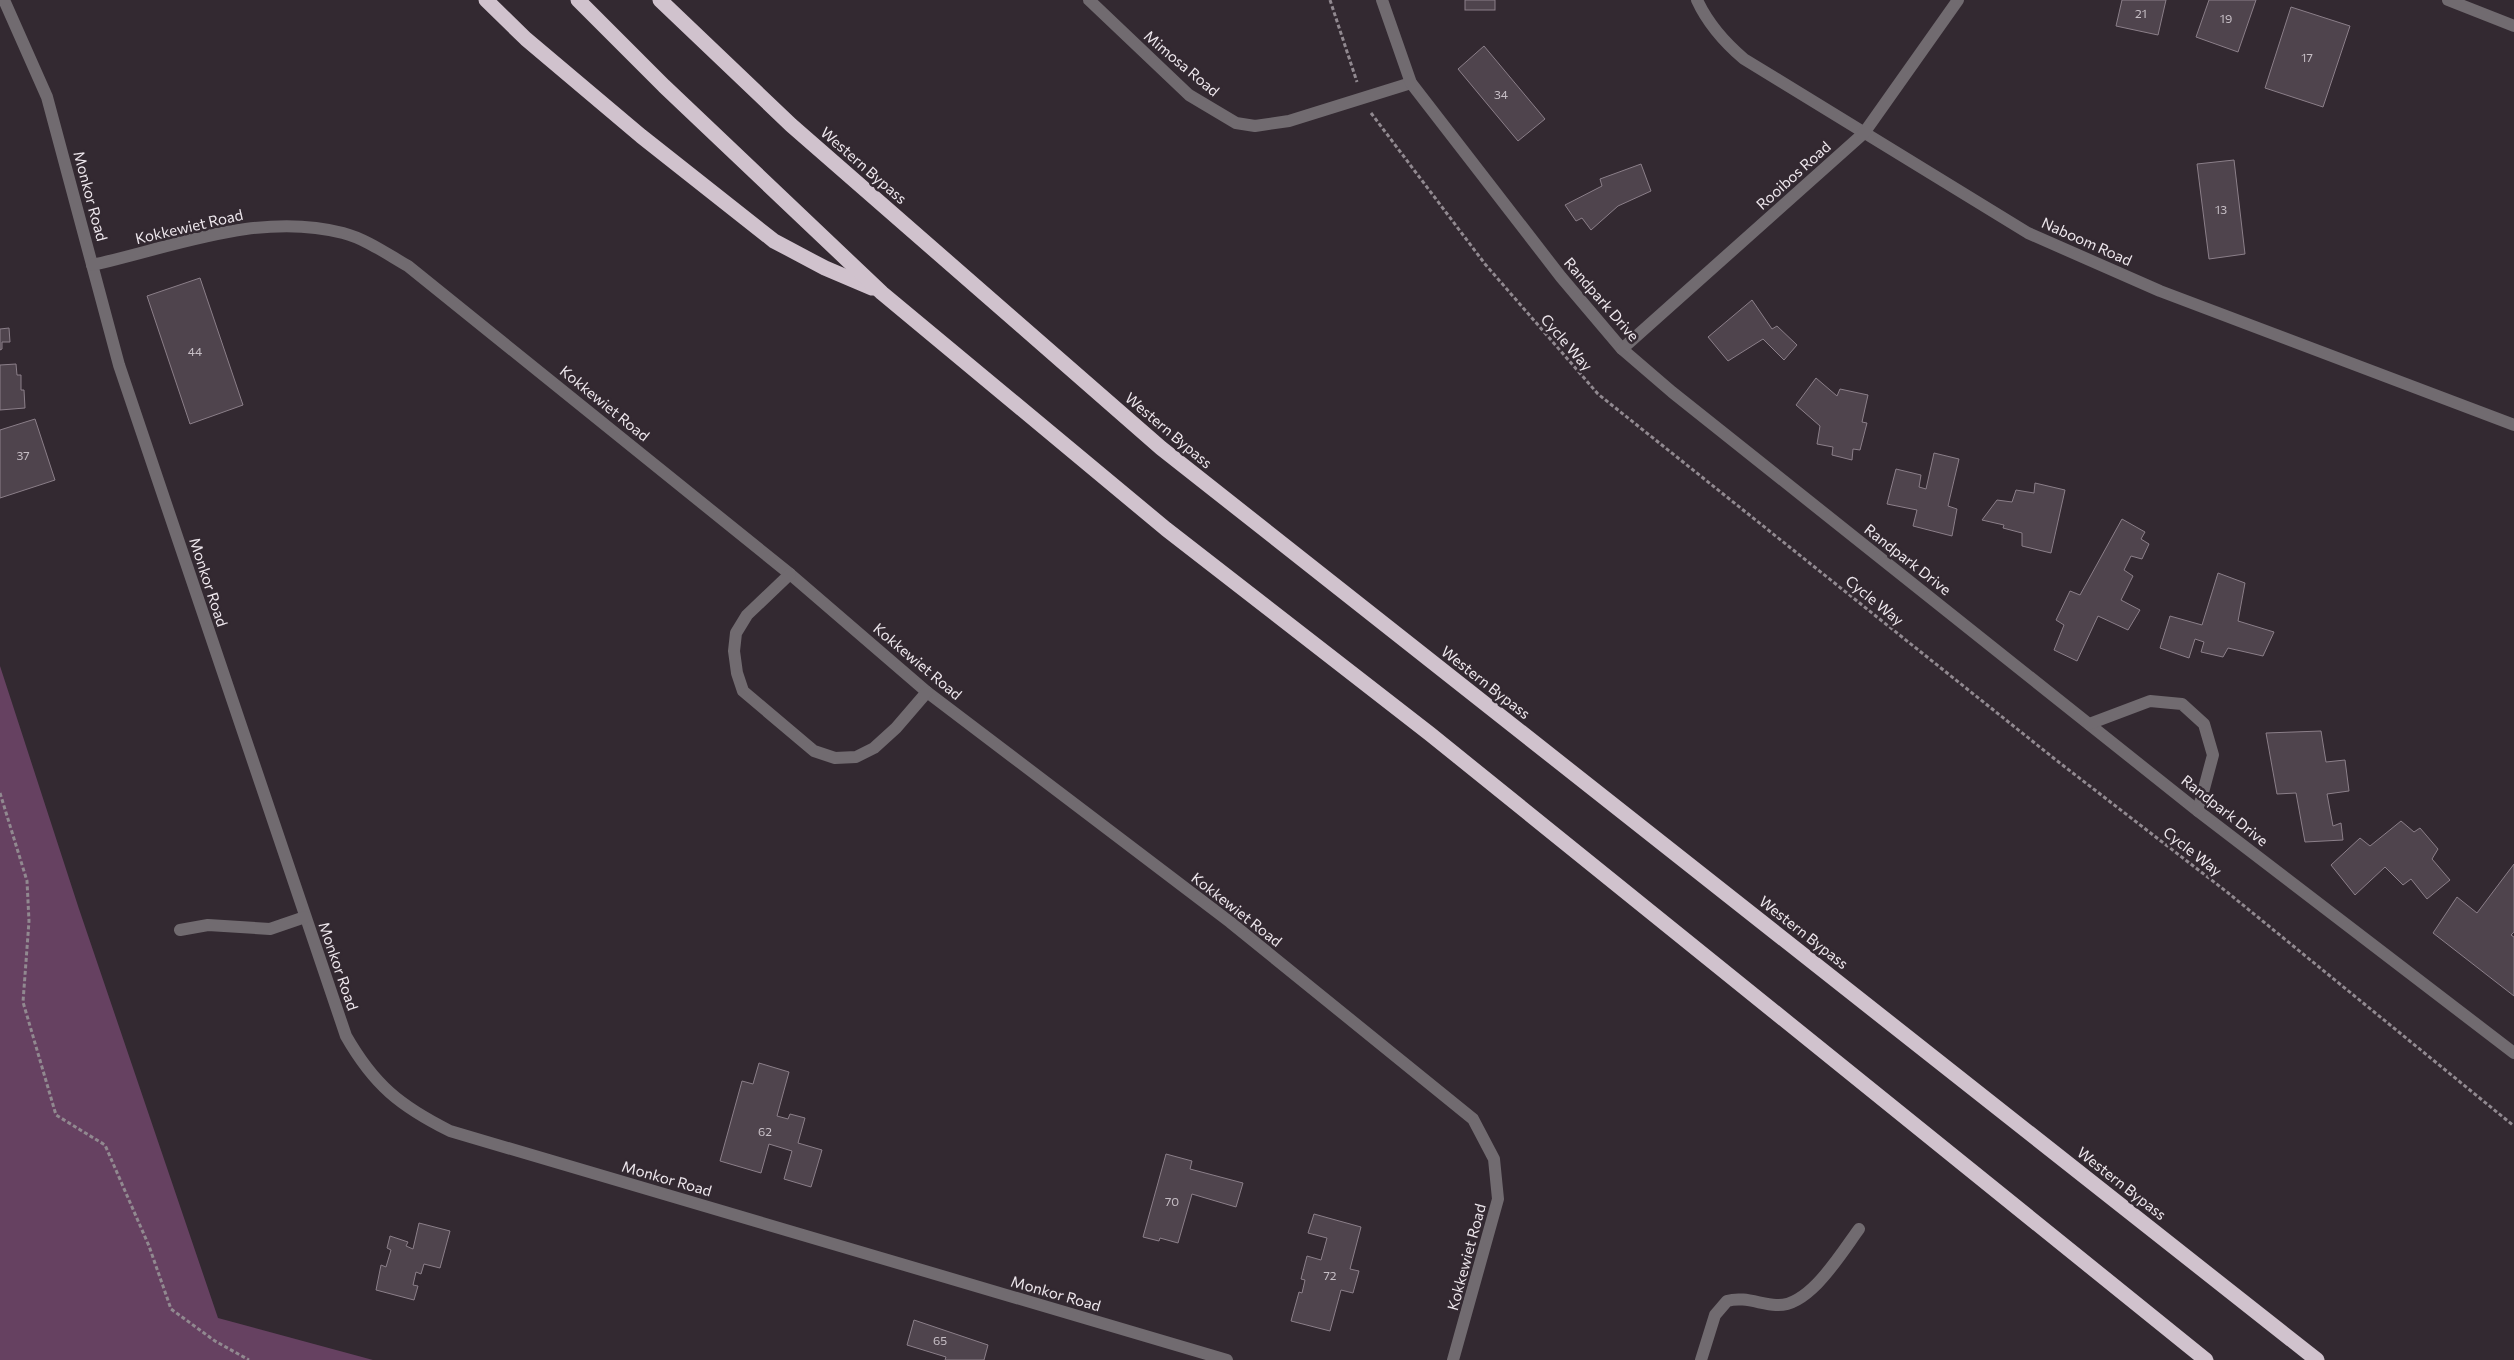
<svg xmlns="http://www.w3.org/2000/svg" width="2514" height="1360" viewBox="0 0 2514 1360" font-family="Commissioner,sans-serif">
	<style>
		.green { fill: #664161 }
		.building { fill: #4f444d; stroke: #8b7f89 }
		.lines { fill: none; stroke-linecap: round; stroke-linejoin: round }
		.path { stroke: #918990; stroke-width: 3; stroke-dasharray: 4 2.5; stroke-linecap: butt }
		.minor { stroke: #716b70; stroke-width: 12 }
		.highway { stroke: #d0c2cd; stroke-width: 15 }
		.labels { text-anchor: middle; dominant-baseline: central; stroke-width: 5; stroke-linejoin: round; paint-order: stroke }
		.number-label { font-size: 12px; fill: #c6bec5 }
		.street-label { font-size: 15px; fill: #eee7ed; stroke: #332931 }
	</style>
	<rect width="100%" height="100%" fill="#332931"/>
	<polygon class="green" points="0,666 79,909 218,1318 373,1360 0,1360"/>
	<g class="building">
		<rect x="1465" y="0" width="30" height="10"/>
		<polygon points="2122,0 2166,0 2158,35 2116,26"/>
		<polygon points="2209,0 2256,0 2238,52 2196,37"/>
		<polygon points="2291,7 2350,26 2323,107 2265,88"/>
		<polygon points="1484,46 1545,119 1518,141 1458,69"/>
		<polygon points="2234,160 2245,254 2209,259 2197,164"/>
		<polygon points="1641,164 1651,191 1618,206 1591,230 1582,218 1576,221 1565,205 1602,186 1600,179"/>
		<polygon points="200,278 243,405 190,424 147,296"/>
		<polygon points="1752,300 1772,329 1777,326 1797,345 1784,360 1763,339 1728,361 1708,337"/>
		<polygon points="9,328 10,342 2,342 2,349 0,350 0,329"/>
		<polygon points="16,364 17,375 21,375 21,390 24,390 25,408 0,410 0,365"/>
		<polygon points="1816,378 1837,396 1840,389 1868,395 1862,422 1867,423 1860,450 1853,449 1852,460 1832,455 1833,447 1817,444 1820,426 1796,405"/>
		<polygon points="35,419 55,480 0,498 0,430"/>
		<polygon points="1934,453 1959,459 1948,506 1957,509 1952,536 1913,526 1917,510 1887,504 1896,469 1921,475 1919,487 1926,489"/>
		<polygon points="2035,483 2065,490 2051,553 2022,546 2022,533 2003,528 2004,525 1982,520 1997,500 2012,502 2016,490 2034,493"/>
		<polygon points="2122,519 2145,532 2141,539 2149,544 2142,559 2131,556 2124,570 2133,576 2121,600 2140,610 2128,630 2098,616 2077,661 2054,650 2064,625 2056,620 2070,591 2080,595"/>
		<polygon points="2218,573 2245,583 2238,621 2274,632 2263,656 2228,648 2223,657 2201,652 2204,642 2195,639 2189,658 2160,648 2170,616 2202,625"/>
		<polygon points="2321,731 2326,762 2345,760 2349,791 2327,794 2333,826 2341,823 2343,840 2305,842 2296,793 2277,794 2266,733"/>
		<polygon points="2401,821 2414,832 2420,828 2438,849 2432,859 2450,880 2427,899 2411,879 2403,885 2385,867 2355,895 2331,865 2360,838 2370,846"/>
		<polygon points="2514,864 2514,932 2511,935 2514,937 2514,996 2433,933 2457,897 2477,913"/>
		<polygon points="759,1063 789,1072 777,1116 788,1119 790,1114 805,1118 798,1143 822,1150 811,1187 784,1179 792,1151 769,1144 761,1173 720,1161 742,1081 753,1084"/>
		<polygon points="1166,1154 1192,1161 1190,1169 1243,1183 1236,1207 1192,1194 1178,1243 1160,1238 1159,1241 1143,1237"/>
		<polygon points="1314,1214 1361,1227 1350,1269 1359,1271 1353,1293 1341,1290 1330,1331 1291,1321 1299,1292 1302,1293 1305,1280 1301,1279 1307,1256 1321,1260 1327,1238 1308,1233"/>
		<polygon points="419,1223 450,1231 440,1268 424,1264 421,1274 416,1272 413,1285 418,1286 414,1300 376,1290 381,1265 386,1267 391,1250 387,1248 390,1236 408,1242 406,1246 413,1249"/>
		<polygon points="914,1320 988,1345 984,1360 945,1360 946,1357 907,1345"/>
	</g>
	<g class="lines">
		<g class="path">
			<polyline points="1330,0 1357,82"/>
			<polyline points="1371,113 1485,264 1598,394 2056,760 2227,892 2514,1126"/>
			<polyline points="0,793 27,881 29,921 23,1002 56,1115 105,1145 149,1246 171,1309 215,1341 249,1360"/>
		</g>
		<g class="minor">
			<path d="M4 0 47 97 119 365 346 1036C374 1085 400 1106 450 1131L1227 1360"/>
			<polyline points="1089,0 1189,95 1236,123 1255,126 1289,121 1411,83"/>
			<polyline points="1382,0 1411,83 1561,277 1622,349 1672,392 2198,811 2514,1053"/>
			<path d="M1697 0C1708 24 1724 42 1744 59L2028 233 2160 291 2514 425"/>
			<polyline points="2448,0 2514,26"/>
			<path d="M92 265C174 247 259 211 343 233 366 239 387 254 408 266L790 574 927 692 1230 922 1473 1119 1494 1159 1498 1199 1453 1360"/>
			<polyline points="1622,349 1864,133 1958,0"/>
			<polyline points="790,574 747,615 736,633 734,651 737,673 743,691 814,751 835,758 856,757 874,748 896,728 927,692"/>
			<polyline points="2089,724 2150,701 2182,704 2204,724 2213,755 2198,811"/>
			<polyline points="180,930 208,925 270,929 305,917"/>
			<path d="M1701 1360 1715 1315 1727 1301C1743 1296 1760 1304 1776 1305 1809 1308 1842 1252 1859 1229"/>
		</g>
		<g class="highway">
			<polyline points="486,0 526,39 641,136 774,241 825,268 872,288"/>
			<polyline points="578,0 664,86 882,293 1166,529 1430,734 2206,1360"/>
			<polyline points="660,0 791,125 1161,448 2317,1360"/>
		</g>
	</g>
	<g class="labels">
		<g class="number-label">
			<text x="2141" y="13">21</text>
			<text x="2226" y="18">19</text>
			<text x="2307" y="57">17</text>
			<text x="1501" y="94">34</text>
			<text x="2221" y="209">13</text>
			<text x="195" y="351">44</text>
			<text x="23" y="455">37</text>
			<text x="765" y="1131">62</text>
			<text x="1172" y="1201">70</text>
			<text x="1330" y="1275">72</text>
			<text x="940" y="1340">65</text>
		</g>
		<g class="street-label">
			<text transform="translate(1182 63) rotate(40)">Mimosa Road</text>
			<text transform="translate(864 165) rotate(41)">Western Bypass</text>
			<text transform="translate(1793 175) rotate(-42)">Rooibos Road</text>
			<text transform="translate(91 196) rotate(75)">Monkor Road</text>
			<text transform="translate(189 226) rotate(-13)">Kokkewiet Road</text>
			<text transform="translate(2087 241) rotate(24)">Naboom Road</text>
			<text transform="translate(1602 299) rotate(49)">Randpark Drive</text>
			<text transform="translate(1567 342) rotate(49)">Cycle Way</text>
			<text transform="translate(605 403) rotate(39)">Kokkewiet Road</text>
			<text transform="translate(1169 430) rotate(40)">Western Bypass</text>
			<text transform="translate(1908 559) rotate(38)">Randpark Drive</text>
			<text transform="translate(209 582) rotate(72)">Monkor Road</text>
			<text transform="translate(1875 600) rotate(39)">Cycle Way</text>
			<text transform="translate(918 661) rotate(40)">Kokkewiet Road</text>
			<text transform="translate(1486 682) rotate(38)">Western Bypass</text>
			<text transform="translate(2225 810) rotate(38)">Randpark Drive</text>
			<text transform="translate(2193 851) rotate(38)">Cycle Way</text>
			<text transform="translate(1237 909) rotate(38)">Kokkewiet Road</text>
			<text transform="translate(1804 932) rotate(38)">Western Bypass</text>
			<text transform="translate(339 966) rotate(71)">Monkor Road</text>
			<text transform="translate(667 1178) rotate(16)">Monkor Road</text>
			<text transform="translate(2122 1183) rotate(38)">Western Bypass</text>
			<text transform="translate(1466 1257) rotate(-75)">Kokkewiet Road</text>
			<text transform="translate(1056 1293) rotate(16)">Monkor Road</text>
		</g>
	</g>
</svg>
